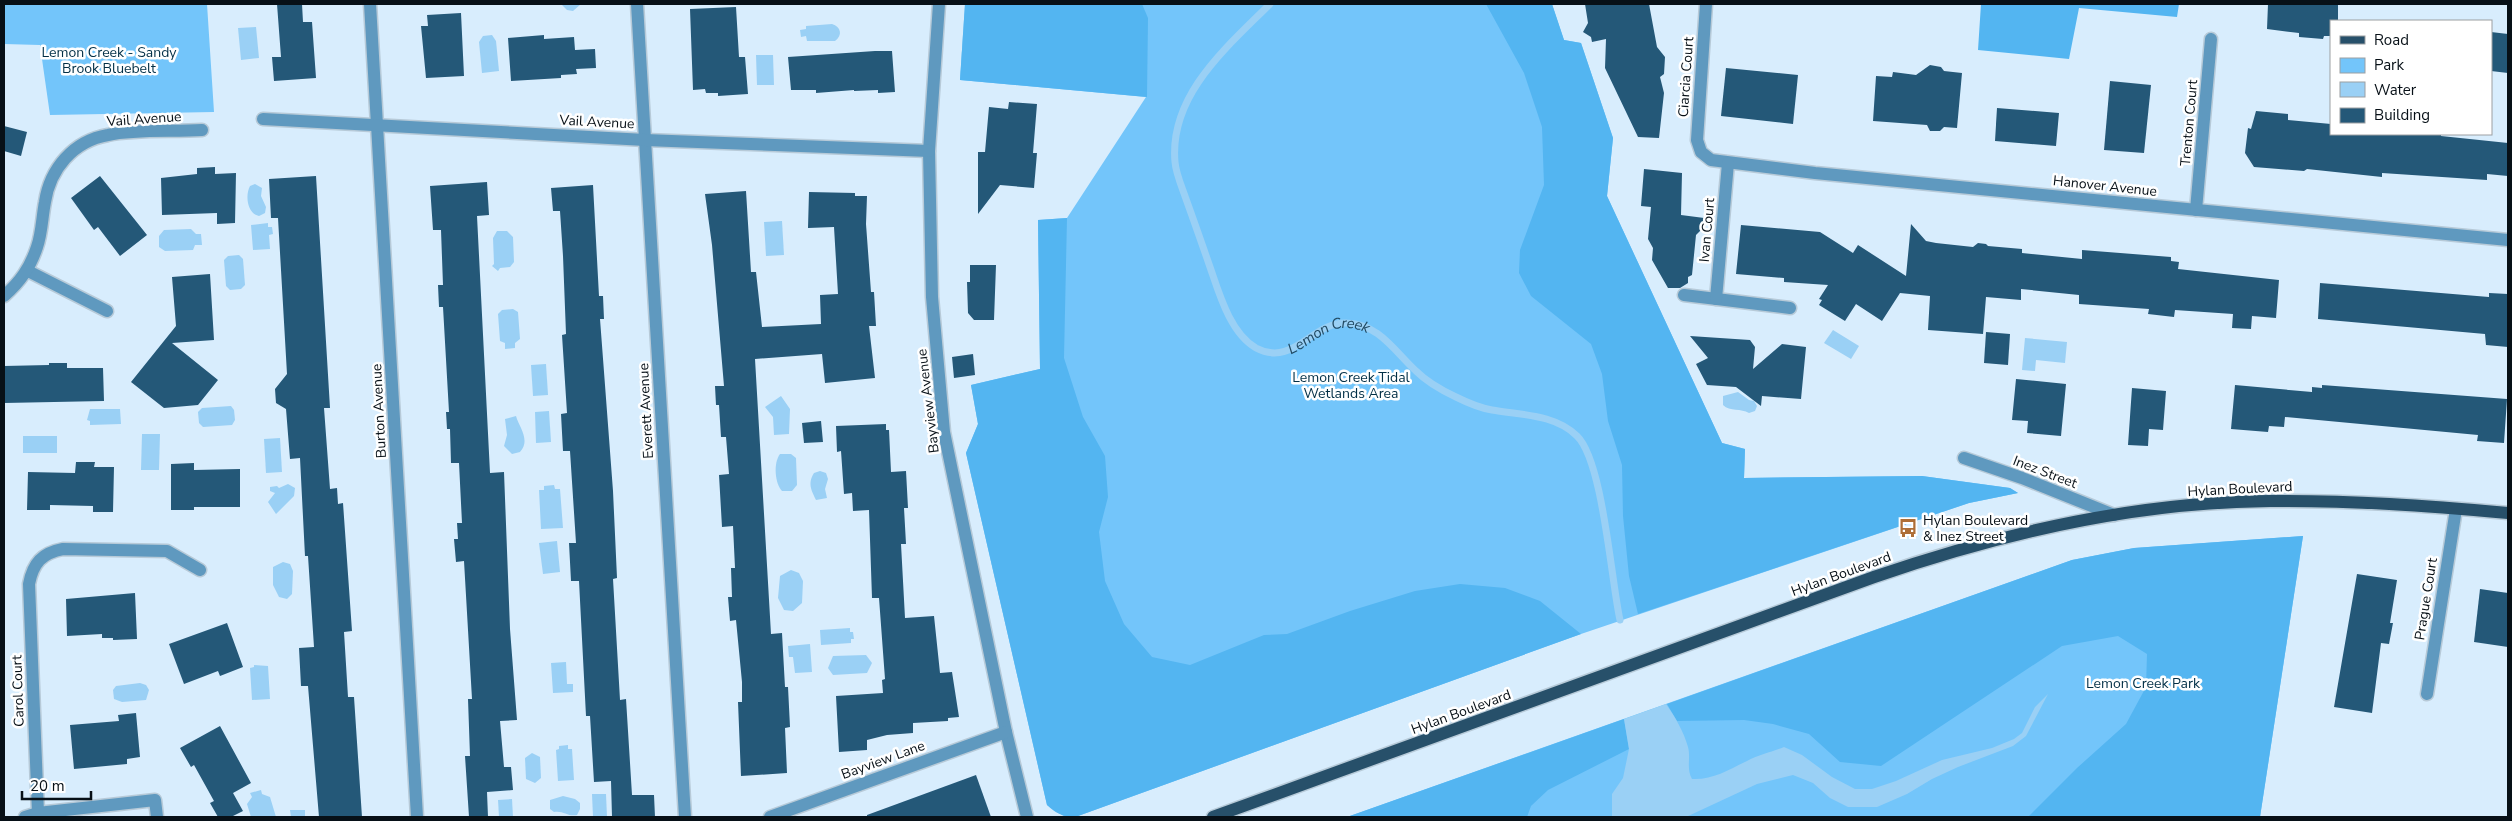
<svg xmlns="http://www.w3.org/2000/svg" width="2512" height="821" viewBox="0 0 2512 821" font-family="'Nunito Sans',sans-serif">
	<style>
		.green { fill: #73c5fa }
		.forest { fill: #53b5f1 }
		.water { fill: #9ad0f5 }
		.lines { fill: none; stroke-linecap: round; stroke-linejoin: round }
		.stream { stroke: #9ad0f5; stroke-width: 7 }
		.building { fill: #245878 }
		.street-casing { stroke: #b7cad8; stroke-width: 15 }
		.primary-casing { stroke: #b7cad8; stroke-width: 15 }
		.street { stroke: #5f99bf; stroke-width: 12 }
		.primary { stroke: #27506a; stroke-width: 12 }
		.labels { text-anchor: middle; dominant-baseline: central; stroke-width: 5; stroke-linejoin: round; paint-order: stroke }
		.park-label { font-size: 14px; fill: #022f46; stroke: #fff }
		.street-label { font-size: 14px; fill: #071017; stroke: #fff }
		.poi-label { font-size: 14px; fill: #071017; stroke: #fff; text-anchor: start }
		.water-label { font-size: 15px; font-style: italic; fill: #214a63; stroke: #fff }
	</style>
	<rect width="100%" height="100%" fill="#d8edfd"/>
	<g class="green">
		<polygon points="4,4 207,4 214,112 50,115 40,45 4,44"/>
		<polygon points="965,4 1552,4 1564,40 1581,43 1613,138 1607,196 1722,443 1745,449 1744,478 1922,476 2010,488 2018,493 1969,503 1581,634 1078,816 1065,817 1047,805 966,453 978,424 971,385 1040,369 1038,220 1067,218 1146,97 960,80"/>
		<polygon points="2303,536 2260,817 1347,817 2072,560 2134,548"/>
	</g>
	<g class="forest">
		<polygon points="965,4 1142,4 1148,18 1147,97 960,80"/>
		<polygon points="1486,4 1552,4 1564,40 1581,43 1613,138 1607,196 1722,443 1745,449 1744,478 1922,476 2010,488 2018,493 1969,503 1638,614 1629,576 1623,516 1622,465 1608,421 1602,374 1591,344 1531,296 1519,273 1520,250 1544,185 1542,127 1524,73"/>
		<polygon points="1981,4 2179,4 2177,17 2079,8 2069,59 1978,50"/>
		<path d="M1067 218 1064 358 1083 417 1105 456 1108 497 1099 532 1105 581 1124 624 1152 657 1190 665 1264 635 1287 634 1350 611 1415 591 1460 584 1505 588 1540 601 1581 634 1078 816C1064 818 1057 814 1047 805L966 453 978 424 971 385 1040 369 1038 220Z"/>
		<polygon points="2303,536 2260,817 2028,817 2077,768 2126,724 2146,687 2147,654 2118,636 2062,646 1881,766 1840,762 1809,734 1773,724 1744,720 1677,721 1667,704 2072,560 2134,548"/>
		<polygon points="1624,719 1629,749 1548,790 1531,806 1527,817 1347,817"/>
	</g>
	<g class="water">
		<polygon points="561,4 581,4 573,11 567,10"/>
		<path d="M832 24C841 27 843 35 835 41H807L806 36 801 37 800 30 806 29V26Z"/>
		<polygon points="256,27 259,58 241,60 238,28"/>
		<polygon points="492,35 496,41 499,71 482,73 479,42 483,36"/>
		<polygon points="756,55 773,55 774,85 757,85"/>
		<path d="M255 184 262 188 261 196 266 207 265 213 259 216C247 214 245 195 250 186Z"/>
		<polygon points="782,221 784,255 766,256 764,222"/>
		<polygon points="268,223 268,227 272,227 273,234 269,235 270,249 253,250 251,225"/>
		<polygon points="191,229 196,234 201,234 202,245 195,245 193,250 165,251 159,247 159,236 164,230"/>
		<polygon points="497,231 507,231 513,237 514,262 510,267 500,268 498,271 492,266 494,264 493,238"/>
		<polygon points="239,255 243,259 245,285 241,289 230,290 226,286 224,260 228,256"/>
		<polygon points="513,309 518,312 520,339 515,343 515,348 505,349 505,343 500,341 498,314 502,310"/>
		<polygon points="1833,330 1859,346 1851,359 1824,343"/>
		<polygon points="2025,338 2067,342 2065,363 2036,360 2035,371 2022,370"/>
		<polygon points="546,364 548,395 533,396 531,365"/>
		<path d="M1738 392 1749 400 1754 401 1757 406 1755 411 1749 413C1741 408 1730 412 1723 405V396Z"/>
		<polygon points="781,396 790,409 789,434 774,435 773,417 765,407"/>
		<polygon points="231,406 234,410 235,420 232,425 203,427 199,423 198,412 202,408"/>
		<polygon points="90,409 120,409 121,424 90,425 90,421 87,420"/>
		<polygon points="549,411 551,442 536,443 535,412"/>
		<path d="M516 416C519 427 531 440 520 452L512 454 504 446 507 435 505 419Z"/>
		<polygon points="142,434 160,434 159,470 141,470"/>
		<rect x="23" y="436" width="34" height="17"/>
		<polygon points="280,438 282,472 266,473 264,439"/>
		<path d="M780 454H791L796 458 797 485 792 491H782C775 484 773 463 780 454Z"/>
		<path d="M820 471 826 473 828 479 825 489 827 498 816 500C812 491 807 484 814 473Z"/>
		<polygon points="288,484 295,488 294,496 276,514 268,502 275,493 270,491 270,487 277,486 279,488"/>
		<polygon points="554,485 555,489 560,489 563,528 541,529 539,490 544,490 544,486"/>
		<polygon points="557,541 560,572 543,574 539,543"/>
		<polygon points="283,562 290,564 293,571 292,594 287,599 279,597 273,585 273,567"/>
		<polygon points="791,570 799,573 803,581 802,603 793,611 784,610 778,598 780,576"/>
		<polygon points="850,628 850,632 853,632 854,639 851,639 851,643 821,645 820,630"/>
		<polygon points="810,644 812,672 795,673 793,657 789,657 788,646"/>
		<polygon points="866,655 872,663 867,673 833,675 828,668 833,656"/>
		<polygon points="566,662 567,684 573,684 573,692 553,693 551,663"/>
		<polygon points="254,665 268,666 270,699 252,700 250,668 254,667"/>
		<polygon points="140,683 146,685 149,690 146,700 122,702 114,699 113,690 116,686"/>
		<path d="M2048 694 2026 736 2013 746 1958 767 1932 779 1907 794 1877 807H1848L1830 798 1813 783 1793 775 1757 784 1686 817H1612V794L1623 778 1629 749 1624 719 1666 704C1675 717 1684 732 1688 747 1691 758 1686 768 1692 779 1713 780 1728 770 1747 761 1758 755 1772 752 1784 747L1802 755 1832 777 1855 789H1872L1896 781 1942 760 1992 748 2014 739 2022 733 2035 707Z"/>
		<polygon points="568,745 568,749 572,749 574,780 558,781 556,750 559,749 559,746"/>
		<polygon points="532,753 540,757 541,778 535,783 526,779 525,758"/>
		<polygon points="261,790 262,794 270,797 276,817 251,817 247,804 252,797 250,793"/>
		<polygon points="592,794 606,794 607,817 593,817"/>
		<path d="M563 796 575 799 580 803V809L577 815C568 817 563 810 554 812L550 809V800Z"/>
		<polygon points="512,799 513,817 499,817 498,800"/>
		<polygon points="290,810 305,810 305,817 291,817"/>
	</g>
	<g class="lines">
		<path class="stream" id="s1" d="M1270 4C1227 47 1169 95 1175 162 1176 174 1182 187 1186 199 1194 221 1202 244 1210 267 1219 293 1230 333 1256 348 1294 368 1312 321 1347 323 1379 324 1395 352 1416 371 1427 382 1441 390 1456 397 1466 402 1480 408 1492 410 1520 415 1555 414 1577 436 1603 461 1611 580 1620 620"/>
	</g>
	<g class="building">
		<polygon points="277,4 302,4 303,22 312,22 316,78 274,81 272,57 281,57"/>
		<polygon points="1585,4 1649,4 1657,47 1665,57 1664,74 1660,77 1664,93 1659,138 1638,137 1605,68 1606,39 1592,42 1591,37 1583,32 1588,23"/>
		<polygon points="2268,4 2338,5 2338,21 2331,21 2331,36 2324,36 2323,39 2299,37 2299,33 2267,29"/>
		<polygon points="736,7 739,57 745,57 748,94 718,96 718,93 706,93 705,89 693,90 690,9"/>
		<polygon points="461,13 464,76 426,78 421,26 428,26 427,15"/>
		<polygon points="2491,32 2508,34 2508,73 2491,71"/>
		<polygon points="544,35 544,39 574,37 575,50 595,49 596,68 576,69 577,74 561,75 561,78 511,81 508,38"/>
		<polygon points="875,51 892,51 895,92 878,93 878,90 854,91 854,90 816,93 816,90 791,90 788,57"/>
		<polygon points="1930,65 1941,67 1944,71 1962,73 1957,128 1944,127 1940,131 1930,131 1927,125 1873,121 1876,76 1892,77 1893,72 1916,75"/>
		<polygon points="1726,68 1798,75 1793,124 1721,116"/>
		<polygon points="2110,81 2151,85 2144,153 2104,150"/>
		<polygon points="1009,102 1037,104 1033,153 1037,153 1034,188 1000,185 978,214 978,152 985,152 989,107 1008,109"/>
		<polygon points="1997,108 2059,113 2056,146 1995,141"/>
		<polygon points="2256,111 2288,114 2288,120 2331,124 2331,134 2441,134 2441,136 2508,143 2508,176 2487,174 2487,180 2382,173 2382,177 2307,169 2304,171 2254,167 2245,153 2248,128 2251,129"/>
		<polygon points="4,126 27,132 21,156 4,151"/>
		<polygon points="215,167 215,174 236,173 235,223 217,224 217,213 162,215 161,178 197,174 197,168"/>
		<polygon points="1644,169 1682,173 1681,215 1712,219 1696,235 1692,275 1688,277 1688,283 1680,288 1668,288 1652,260 1653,248 1648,239 1651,207 1641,206"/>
		<polygon points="100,176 147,235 120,256 98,227 94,230 71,198"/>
		<polygon points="316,176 330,408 324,408 330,489 337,488 338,504 343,503 352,631 344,632 348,697 354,697 362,817 319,817 308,686 301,686 299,648 314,647 308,556 305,556 300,458 290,459 286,409 276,403 275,389 287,374 278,218 271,218 269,179"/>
		<polygon points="487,182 489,215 477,216 490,473 504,472 510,629 517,720 500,721 504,767 511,767 513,790 487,792 488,817 469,817 465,756 470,756 468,699 472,699 464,561 456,562 454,539 458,539 457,523 462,523 459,463 451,463 450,429 447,429 446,412 449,412 443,307 439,307 438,285 443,285 441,230 433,230 430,186"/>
		<polygon points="593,185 599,296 603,296 604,319 600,319 613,491 617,578 613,579 620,700 626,699 632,795 654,795 655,817 612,817 611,781 594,782 590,716 586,716 579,581 571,581 569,543 576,543 570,451 563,451 561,414 567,413 562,335 566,334 563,256 560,211 553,211 551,188"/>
		<polygon points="746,191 751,272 756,272 762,327 821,324 820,295 838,294 834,227 808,228 809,192 855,193 855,196 867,196 866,224 871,292 874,292 876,326 869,326 875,378 825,383 822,354 755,359 771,634 782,633 785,687 788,687 790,727 785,728 787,773 741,776 738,702 742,702 742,682 736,620 730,621 728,597 732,597 731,568 735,568 733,526 722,527 719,475 729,474 726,437 721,437 719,405 716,405 715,386 724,386 712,245 705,194"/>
		<polygon points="1911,224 1926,241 1936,243 1973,247 1978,243 1986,244 1988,246 2022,249 2022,253 2082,259 2082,250 2171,257 2171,261 2179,262 2178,269 2279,280 2276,318 2252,316 2251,329 2232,328 2233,314 2175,310 2174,317 2148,314 2149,309 2079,304 2079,295 2021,289 2021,300 1986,297 1983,334 1928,330 1930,296 1900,293 1882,321 1856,304 1845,321 1819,305 1822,300 1819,299 1828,285 1784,282 1784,278 1736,274 1741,225 1820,232 1853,253 1858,245 1906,276"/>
		<polygon points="970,265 996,265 994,320 974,320 968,313 967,282 970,282"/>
		<polygon points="210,274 214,340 172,343 218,380 198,405 164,408 131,382 176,326 172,277"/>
		<polygon points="2320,283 2489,297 2489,293 2508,294 2508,347 2486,345 2485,334 2318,319"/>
		<polygon points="1986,332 2010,334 2008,365 1984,363"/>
		<polygon points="1690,336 1750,340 1755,347 1753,369 1782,344 1806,347 1801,399 1762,396 1761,406 1736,387 1707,385 1696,364 1708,358"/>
		<polygon points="973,354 975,375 954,378 952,357"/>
		<polygon points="49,363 67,363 67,368 103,368 104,401 4,403 4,366 49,365"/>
		<polygon points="2016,379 2066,384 2061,436 2027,433 2028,421 2012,420"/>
		<polygon points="2235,385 2312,392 2312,387 2322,388 2322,385 2507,399 2504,443 2477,441 2478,435 2285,417 2284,427 2269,426 2268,432 2231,429"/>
		<polygon points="2132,388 2166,391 2163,430 2149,429 2148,446 2128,445"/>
		<polygon points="821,421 823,442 804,443 802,423"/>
		<polygon points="886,424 886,430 889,430 891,472 906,471 908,508 904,508 906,544 901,544 905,618 934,616 940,673 952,672 959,717 948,718 948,721 913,723 913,733 887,735 867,740 867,750 839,752 836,696 883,693 882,680 885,679 879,598 872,598 869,510 853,511 852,493 844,494 841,451 837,452 836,426"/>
		<polygon points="76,462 95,462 94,467 114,467 113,512 93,512 93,506 50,505 50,510 27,510 28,472 75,473"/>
		<polygon points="194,463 194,470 240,469 240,507 194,507 194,510 171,510 171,464"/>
		<polygon points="2357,574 2397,580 2390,623 2393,623 2389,644 2381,643 2372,713 2334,707"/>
		<polygon points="2480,589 2508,593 2508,647 2474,642"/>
		<polygon points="135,593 137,639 113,640 113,638 102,638 102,634 67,636 66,599"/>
		<polygon points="227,623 243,667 220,676 218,671 184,684 169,644"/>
		<polygon points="136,713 140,757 127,759 127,764 74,769 70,725 119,721 118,715"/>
		<polygon points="220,726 251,783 233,793 243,811 231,817 218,817 210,803 214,801 194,765 191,767 180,748"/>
		<polygon points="976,775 991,817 867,817 867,815"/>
	</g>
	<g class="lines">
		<g class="street-casing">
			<g id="street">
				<polyline points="370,4 417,817"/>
				<polyline points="637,4 685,817"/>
				<polyline points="939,4 929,151 932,297 944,432 1006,732 1027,817"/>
				<polyline points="1706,4 1697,140 1701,152 1711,160 1815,173 2508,240"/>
				<polyline points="263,119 645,140 929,151"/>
				<polyline points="2196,210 2211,39"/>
				<polyline points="28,271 107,311"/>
				<polyline points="1684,295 1790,308"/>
				<path d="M4 296C20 282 30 268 37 247 42 233 42 217 45 202 50 169 73 141 108 135 137 129 173 132 202 130"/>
				<polyline points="1716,299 1728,163"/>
				<polyline points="1964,458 2022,478 2114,515"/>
				<polyline points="2427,694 2456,509"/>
				<path d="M38 813 29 584C33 563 42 553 63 549L167 551 200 570"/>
				<polyline points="25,817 38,813 155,800 157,817"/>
				<polyline points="770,817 1006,732"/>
			</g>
		</g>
		<g class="primary-casing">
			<path id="primary" d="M1213 817 1874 577C2001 533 2135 502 2270 501 2350 500 2429 506 2508 513"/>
		</g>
		<use href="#street" class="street"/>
		<use href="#primary" class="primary"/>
	</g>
	<defs>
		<g id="bus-bare" transform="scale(1.5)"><path d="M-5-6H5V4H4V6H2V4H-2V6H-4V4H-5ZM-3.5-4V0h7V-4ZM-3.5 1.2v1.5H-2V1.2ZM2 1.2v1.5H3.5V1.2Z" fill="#ae6e37" stroke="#fff" stroke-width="2.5" paint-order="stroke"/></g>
	</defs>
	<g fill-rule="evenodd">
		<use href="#bus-bare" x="1908" y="528"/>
	</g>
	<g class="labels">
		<g class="park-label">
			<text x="109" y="52">Lemon Creek - Sandy<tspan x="109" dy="16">Brook Bluebelt</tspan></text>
			<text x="1351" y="377">Lemon Creek Tidal<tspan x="1351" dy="16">Wetlands Area</tspan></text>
			<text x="2143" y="683">Lemon Creek Park</text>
		</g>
		<g class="street-label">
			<text transform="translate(1686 77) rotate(-86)">Ciarcia Court</text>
			<text transform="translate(144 119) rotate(-4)">Vail Avenue</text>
			<text transform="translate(597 122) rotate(3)">Vail Avenue</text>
			<text transform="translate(2189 123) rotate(-85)">Trenton Court</text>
			<text transform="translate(2105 186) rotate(6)">Hanover Avenue</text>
			<text transform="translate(1707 230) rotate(-85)">Ivan Court</text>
			<text transform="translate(928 401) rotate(-97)">Bayview Avenue</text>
			<text transform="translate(379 411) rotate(-93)">Burton Avenue</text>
			<text transform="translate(646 411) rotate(-93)">Everett Avenue</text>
			<text transform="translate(2045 472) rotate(21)">Inez Street</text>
			<text transform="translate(2240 489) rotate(-3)">Hylan Boulevard</text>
			<text transform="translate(1841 574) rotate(-20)">Hylan Boulevard</text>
			<text transform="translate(2426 599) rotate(-81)">Prague Court</text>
			<text transform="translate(18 691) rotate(-92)">Carol Court</text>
			<text transform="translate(1461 712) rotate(-20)">Hylan Boulevard</text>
			<text transform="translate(883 760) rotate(-20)">Bayview Lane</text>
		</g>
		<g class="poi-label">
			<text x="1923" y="520">Hylan Boulevard<tspan x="1923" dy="16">&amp; Inez Street</tspan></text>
		</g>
		<g class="water-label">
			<text stroke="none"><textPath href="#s1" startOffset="475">Lemon Creek</textPath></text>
		</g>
	</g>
	<rect width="2512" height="821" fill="none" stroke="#071017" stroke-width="10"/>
	<rect x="2330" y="20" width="162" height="115" fill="#ffffff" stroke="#9c9fa2"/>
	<rect x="2340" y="36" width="25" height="8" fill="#27506a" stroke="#9c9fa2"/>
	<text x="2374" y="45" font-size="15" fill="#071017">Road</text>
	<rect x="2340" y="58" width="25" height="15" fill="#73c5fa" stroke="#9c9fa2"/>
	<text x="2374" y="70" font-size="15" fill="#071017">Park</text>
	<rect x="2340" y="82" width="25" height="15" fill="#9ad0f5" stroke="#9c9fa2"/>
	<text x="2374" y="95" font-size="15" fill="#071017">Water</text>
	<rect x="2340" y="108" width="25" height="15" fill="#245878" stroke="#9c9fa2"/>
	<text x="2374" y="120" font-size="15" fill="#071017">Building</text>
	<path d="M22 791v8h69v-8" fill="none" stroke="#071017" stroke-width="2.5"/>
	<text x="30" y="791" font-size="15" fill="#071017" stroke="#ffffff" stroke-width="4" paint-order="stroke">20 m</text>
</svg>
